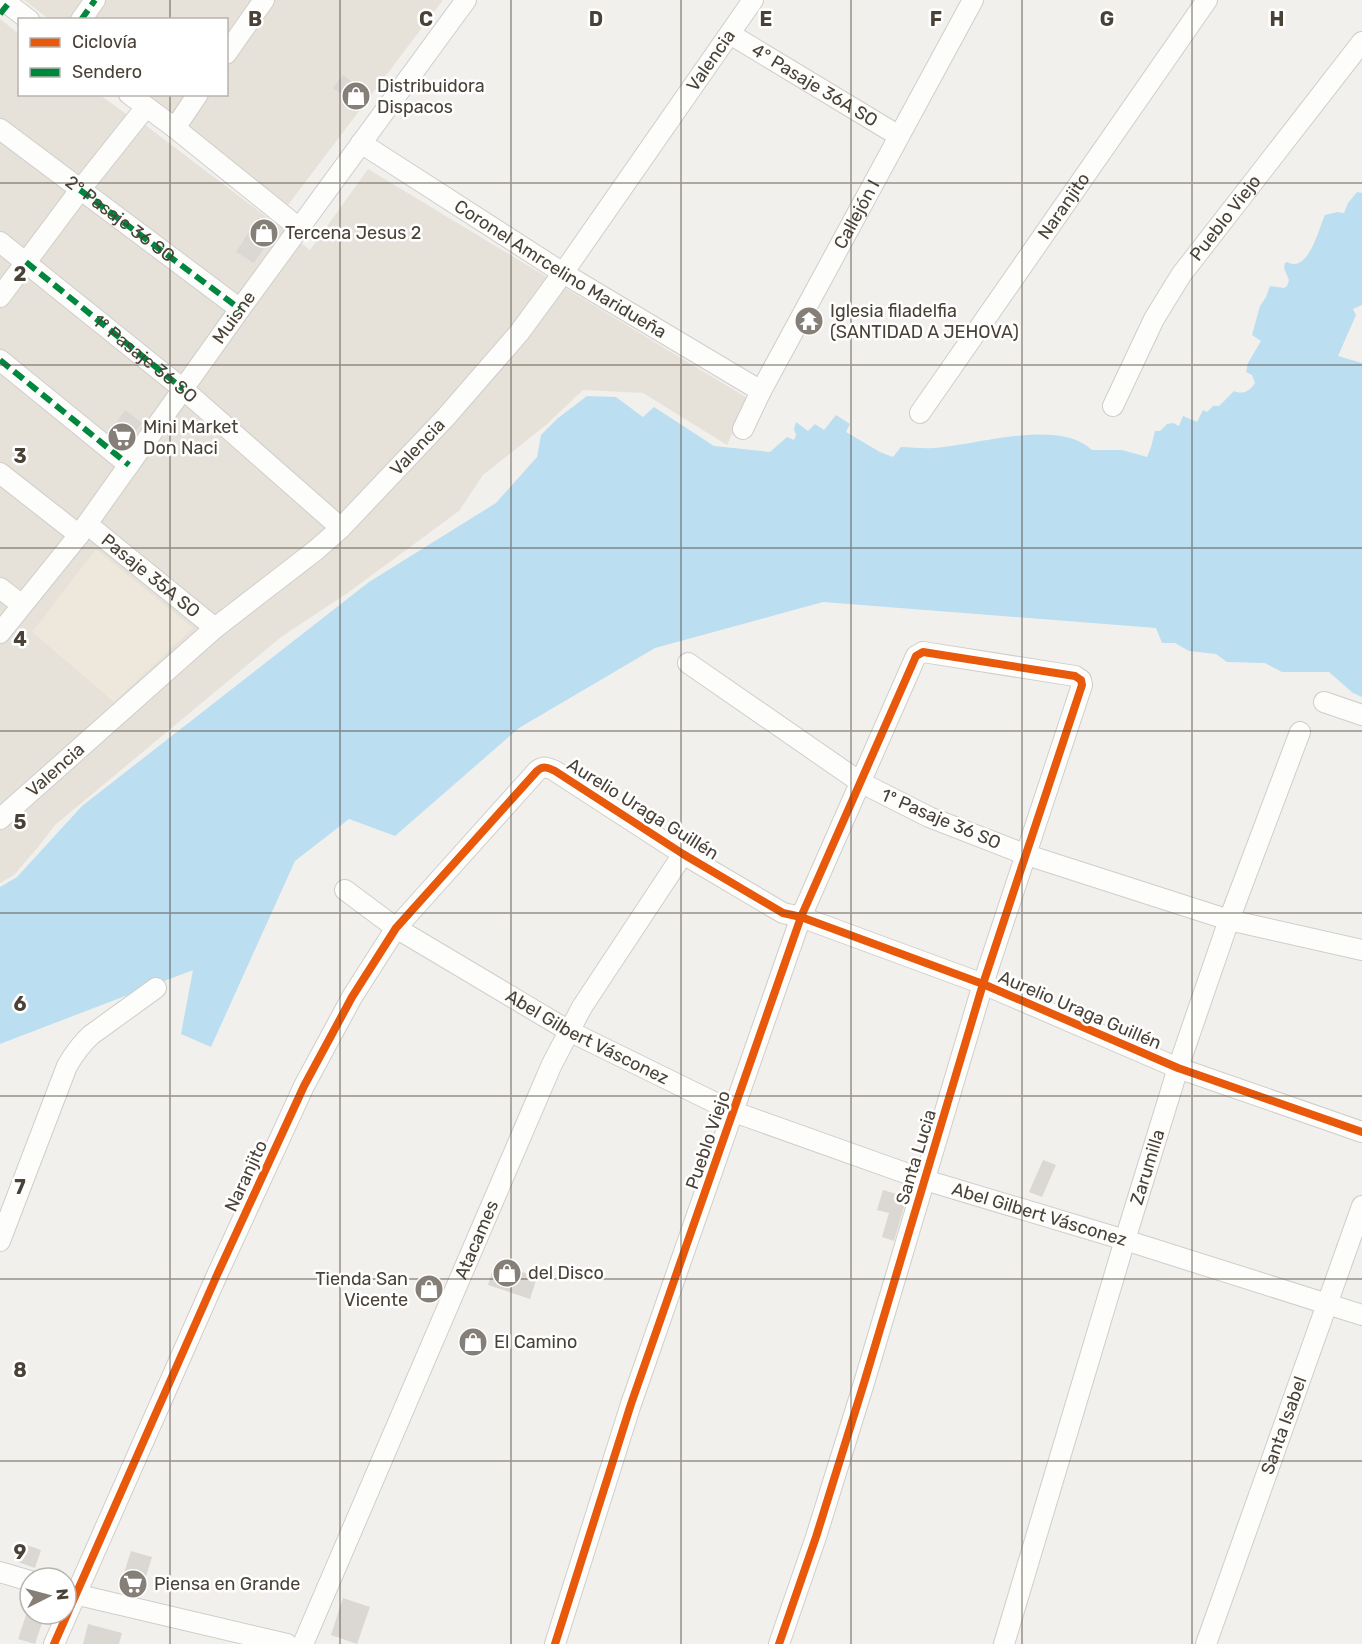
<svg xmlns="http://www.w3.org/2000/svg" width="1362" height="1644" viewBox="0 0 1362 1644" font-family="Rubik,sans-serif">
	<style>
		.residential { fill: #e6e2da }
		.education { fill: #ede7dc }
		.water { fill: #bcdef1 }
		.building { fill: #dbd8d3 }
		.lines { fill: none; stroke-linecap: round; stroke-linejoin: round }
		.minor-casing { stroke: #d0ceca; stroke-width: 22 }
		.minor { stroke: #fdfdfc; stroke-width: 20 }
		.quiet { stroke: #00873e; stroke-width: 6; stroke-dasharray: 12 6; stroke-linecap: butt }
		.cycleway-casing { stroke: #fff; stroke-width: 11 }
		.cycleway { stroke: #e8590c; stroke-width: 8 }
		.grid { fill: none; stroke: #4a4237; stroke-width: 1.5; stroke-opacity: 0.55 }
		.labels { text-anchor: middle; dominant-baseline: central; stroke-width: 5; stroke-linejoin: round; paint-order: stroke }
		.street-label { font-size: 18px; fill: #4a4237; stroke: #fff }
		.poi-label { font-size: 18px; fill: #4a4237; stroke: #fff; text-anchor: start }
		.grid-label { font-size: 20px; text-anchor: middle; font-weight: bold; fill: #4a4237; stroke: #fff; stroke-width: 5; stroke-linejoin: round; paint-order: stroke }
	</style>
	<rect width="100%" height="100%" fill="#f2f0ed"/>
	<g class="residential">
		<polygon points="24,0 443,0 288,205 146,95 226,94 226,20 49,19"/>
		<polygon points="0,19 19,34 20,94 100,95 129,116 0,283"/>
		<polygon points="140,121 310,250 368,169 749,399 727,445 643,393 583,390 546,425 483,475 459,511 349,592 281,637 55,825 39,846 14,875 0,883 0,307"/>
	</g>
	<polygon class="education" points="96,549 193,628 114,702 32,632"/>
	<path class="water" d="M1357 192 1362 193V305L1353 309 1356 315 1338 356 1362 363V697L1353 693 1329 672H1282L1265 663 1227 662 1216 654 1189 651 1175 643H1162L1156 628 823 602 655 648 519 728 395 836 349 819 295 861 211 1047 181 1034 193 970 0 1044V887L17 877 82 806 369 582 496 503 537 457 541 435 558 418 587 396 616 397 643 417 654 407 714 446 770 452 787 437 794 440 796 435 794 429 796 422 808 431 815 424 824 430 836 415 850 424 846 432 880 452 893 457 901 447C912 447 923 449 934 448 976 445 1059 418 1092 450H1122L1147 457 1151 447 1155 431H1160L1167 424 1173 423 1179 426 1183 416 1197 422 1203 410 1207 412 1213 406H1219L1234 391C1243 395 1250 391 1255 383L1252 375 1246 372 1248 363 1261 341 1252 335 1260 306 1266 297 1270 286 1284 288 1287 286 1289 280 1284 268 1285 263 1287 262C1309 274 1319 227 1325 215L1337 212 1344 213 1348 203Z"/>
	<g class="building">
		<polygon points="343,75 368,94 358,108 333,88"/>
		<polygon points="258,218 276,230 254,263 236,252"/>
		<polygon points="125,410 142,423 126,445 109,433"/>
		<polygon points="1043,1160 1056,1165 1042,1197 1029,1192"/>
		<polygon points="883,1190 907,1197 894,1241 882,1237 889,1213 877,1210"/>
		<polygon points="502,1265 537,1277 530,1299 488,1285 492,1272 500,1274"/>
		<polygon points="24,1544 41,1550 35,1568 18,1562"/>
		<polygon points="131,1551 152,1557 141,1592 120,1586"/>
		<polygon points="343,1598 370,1607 357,1644 331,1635"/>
		<polygon points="27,1612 30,1614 44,1617 35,1644 18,1639"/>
		<polygon points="88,1624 122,1633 119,1644 83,1644"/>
	</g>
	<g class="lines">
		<g class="minor-casing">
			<g id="minor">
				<polyline points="3,0 29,20"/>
				<polyline points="81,20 95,0"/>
				<path id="s1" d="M730 34 899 136"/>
				<polyline points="226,54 264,0"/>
				<polyline points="129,94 175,128 299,228"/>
				<polyline points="175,128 198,94"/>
				<path id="s2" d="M0 129 240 309"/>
				<path id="s3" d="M361 143 563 273 761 391"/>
				<path id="s4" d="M0 242 183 389 341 528"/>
				<polyline points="0,297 80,190 146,107"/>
				<polyline points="0,360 129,465"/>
				<path id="s5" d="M1113 406 1154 319 1181 275 1362 42"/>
				<path id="s6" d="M920 413 1207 0"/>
				<path id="s7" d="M743 429 761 391 973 0"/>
				<polyline points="0,473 79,535"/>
				<path id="s8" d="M87 524 215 628"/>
				<polyline points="0,588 22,605"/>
				<path id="s9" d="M0 633 79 535 240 309 466 0"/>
				<polyline points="688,663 860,782 929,817 1027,855 1229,920 1362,950"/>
				<polyline points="1324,702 1362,715"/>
				<path id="s10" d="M0 819 215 628 316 550 341 528 446 417 519 333 563 273 753 0"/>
				<path id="s11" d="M345 890 396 928 569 1031 734 1112 925 1180 1125 1240 1362 1315"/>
				<path d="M0 1241 67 1066C74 1054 81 1044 91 1035L156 988"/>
				<polyline points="0,1572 30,1581"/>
				<polyline points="66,1592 287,1644"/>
				<path d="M54 1644 217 1275 304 1086 352 997 396 928 537 771C543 766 547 767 555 771L683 854 783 913 801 917 983 984 1178 1068 1362 1132"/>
				<path id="s12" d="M303 1644 552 1064 582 1007 683 854"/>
				<polyline points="555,1644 631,1404 801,917 916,656 923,652 1075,676 1081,680 1082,685 983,984 864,1383 816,1537 779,1644"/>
				<path id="s13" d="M1004 1644 1125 1240 1178 1068 1229 920 1300 732"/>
				<path id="s14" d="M1206 1644 1362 1206"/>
			</g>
		</g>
		<use href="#minor" class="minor"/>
		<g class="quiet">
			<polyline points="0,14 8,4"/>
			<polyline points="81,20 95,0"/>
			<polyline points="80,190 240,309"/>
			<polyline points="26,262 183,389"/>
			<polyline points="0,360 129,465"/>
		</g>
		<g class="cycleway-casing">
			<g id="cycleway">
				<path d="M54 1644 217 1275 304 1086 352 997 396 928 537 771C543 766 547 767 555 771L683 854 783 913 801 917 983 984 1178 1068 1362 1132"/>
				<polyline points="555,1644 631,1404 801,917 916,656 923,652 1075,676 1081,680 1082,685 983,984 864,1383 816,1537 779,1644"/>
			</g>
		</g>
		<use href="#cycleway" class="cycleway"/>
	</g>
	<path class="grid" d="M170 0V20M340 0V1644M511 0V1644M681 0V1644M851 0V1644M1022 0V1644M1192 0V1644M170 94V1644M0 183H1362M0 365H1362M0 548H1362M0 731H1362M0 913H1362M0 1096H1362M0 1279H1362M0 1461H1362"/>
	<defs>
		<g id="shop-disc" transform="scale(1.5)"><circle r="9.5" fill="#857f77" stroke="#fff"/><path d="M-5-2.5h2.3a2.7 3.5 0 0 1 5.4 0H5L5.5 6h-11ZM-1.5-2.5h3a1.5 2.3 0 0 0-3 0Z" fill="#fff"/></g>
		<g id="temple-disc" transform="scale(1.5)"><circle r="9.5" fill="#857f77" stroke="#fff"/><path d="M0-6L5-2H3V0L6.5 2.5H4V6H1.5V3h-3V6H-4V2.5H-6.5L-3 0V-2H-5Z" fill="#fff"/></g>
		<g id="supermarket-disc" transform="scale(1.5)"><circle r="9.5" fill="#857f77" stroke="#fff"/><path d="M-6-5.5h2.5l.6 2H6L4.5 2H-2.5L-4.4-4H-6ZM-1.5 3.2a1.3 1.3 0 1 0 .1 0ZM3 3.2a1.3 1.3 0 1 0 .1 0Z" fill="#fff"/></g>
	</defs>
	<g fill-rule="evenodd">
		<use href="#shop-disc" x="356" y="96"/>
		<use href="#shop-disc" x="264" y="233"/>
		<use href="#temple-disc" x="809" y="321"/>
		<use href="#supermarket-disc" x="122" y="437"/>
		<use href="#shop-disc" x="507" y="1273"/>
		<use href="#shop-disc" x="429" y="1289"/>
		<use href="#shop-disc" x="473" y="1342"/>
		<use href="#supermarket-disc" x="133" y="1584"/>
	</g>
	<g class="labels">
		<g class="street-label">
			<text stroke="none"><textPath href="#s10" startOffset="1046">Valencia</textPath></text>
			<text stroke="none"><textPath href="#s1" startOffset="99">4° Pasaje 36A SO</textPath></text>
			<text stroke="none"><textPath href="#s6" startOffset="252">Naranjito</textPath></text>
			<text stroke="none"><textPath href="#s7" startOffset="243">Callejón I</textPath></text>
			<text stroke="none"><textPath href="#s5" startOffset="220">Pueblo Viejo</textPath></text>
			<text stroke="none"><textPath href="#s2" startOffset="150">2° Pasaje 36 SO</textPath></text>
			<text stroke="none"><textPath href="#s3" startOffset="236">Coronel Amrcelino Maridueña</textPath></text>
			<text stroke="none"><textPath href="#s9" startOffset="393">Muisne</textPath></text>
			<text stroke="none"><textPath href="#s4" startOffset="186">1° Pasaje 36 SO</textPath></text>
			<text stroke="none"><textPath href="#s10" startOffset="560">Valencia</textPath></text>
			<text stroke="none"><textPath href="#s8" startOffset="82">Pasaje 35A SO</textPath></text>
			<text stroke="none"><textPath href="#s10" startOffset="74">Valencia</textPath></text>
			<text transform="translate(643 809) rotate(32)">Aurelio Uraga Guillén</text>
			<text transform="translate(941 819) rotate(23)">1º Pasaje 36 SO</text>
			<text transform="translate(1080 1010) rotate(23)">Aurelio Uraga Guillén</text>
			<text stroke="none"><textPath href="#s11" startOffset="284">Abel Gilbert Vásconez</textPath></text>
			<text transform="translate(708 1140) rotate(-71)">Pueblo Viejo</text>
			<text transform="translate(916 1157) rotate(-73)">Santa Lucia</text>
			<text stroke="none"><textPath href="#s13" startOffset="498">Zarumilla</textPath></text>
			<text transform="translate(246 1176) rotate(-65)">Naranjito</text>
			<text stroke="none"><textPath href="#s11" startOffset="771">Abel Gilbert Vásconez</textPath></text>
			<text stroke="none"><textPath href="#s12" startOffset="440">Atacames</textPath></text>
			<text stroke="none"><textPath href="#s14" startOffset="232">Santa Isabel</textPath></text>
		</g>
		<g class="poi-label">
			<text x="377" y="86">Distribuidora<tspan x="377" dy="21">Dispacos</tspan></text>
			<text x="285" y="233">Tercena Jesus 2</text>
			<text x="830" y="311">Iglesia filadelfia<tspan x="830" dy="21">(SANTIDAD A JEHOVA)</tspan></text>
			<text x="143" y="427">Mini Market<tspan x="143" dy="21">Don Naci</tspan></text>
			<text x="528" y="1273">del Disco</text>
			<text x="408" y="1279" text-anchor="end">Tienda San<tspan x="408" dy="21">Vicente</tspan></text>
			<text x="494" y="1342">El Camino</text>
			<text x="154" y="1584">Piensa en Grande</text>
		</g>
	</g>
	<g class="grid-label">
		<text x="255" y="26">B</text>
		<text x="426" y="26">C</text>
		<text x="596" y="26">D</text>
		<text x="766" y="26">E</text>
		<text x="936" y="26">F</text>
		<text x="1107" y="26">G</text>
		<text x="1277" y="26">H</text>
		<text x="20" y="281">2</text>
		<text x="20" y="463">3</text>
		<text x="20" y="646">4</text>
		<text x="20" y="829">5</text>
		<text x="20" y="1011">6</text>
		<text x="20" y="1194">7</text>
		<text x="20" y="1377">8</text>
		<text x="20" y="1559">9</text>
	</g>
	<rect x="18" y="18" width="210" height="78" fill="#ffffff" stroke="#b7b3af" stroke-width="1.5"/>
	<rect x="30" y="38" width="30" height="9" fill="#e8590c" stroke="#b7b3af" stroke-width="1.5"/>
	<text x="72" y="48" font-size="18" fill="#4a4237">Ciclovía</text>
	<rect x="30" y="68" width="30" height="9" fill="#00873e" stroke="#b7b3af" stroke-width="1.5"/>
	<text x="72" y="78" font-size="18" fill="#4a4237">Sendero</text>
	<g transform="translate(48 1596) rotate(84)"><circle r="28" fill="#ffffff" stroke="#b7b3af" stroke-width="1.5"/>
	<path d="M0-4.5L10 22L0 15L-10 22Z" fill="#857f77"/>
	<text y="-9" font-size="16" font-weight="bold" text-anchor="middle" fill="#4a4237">N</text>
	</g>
</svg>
